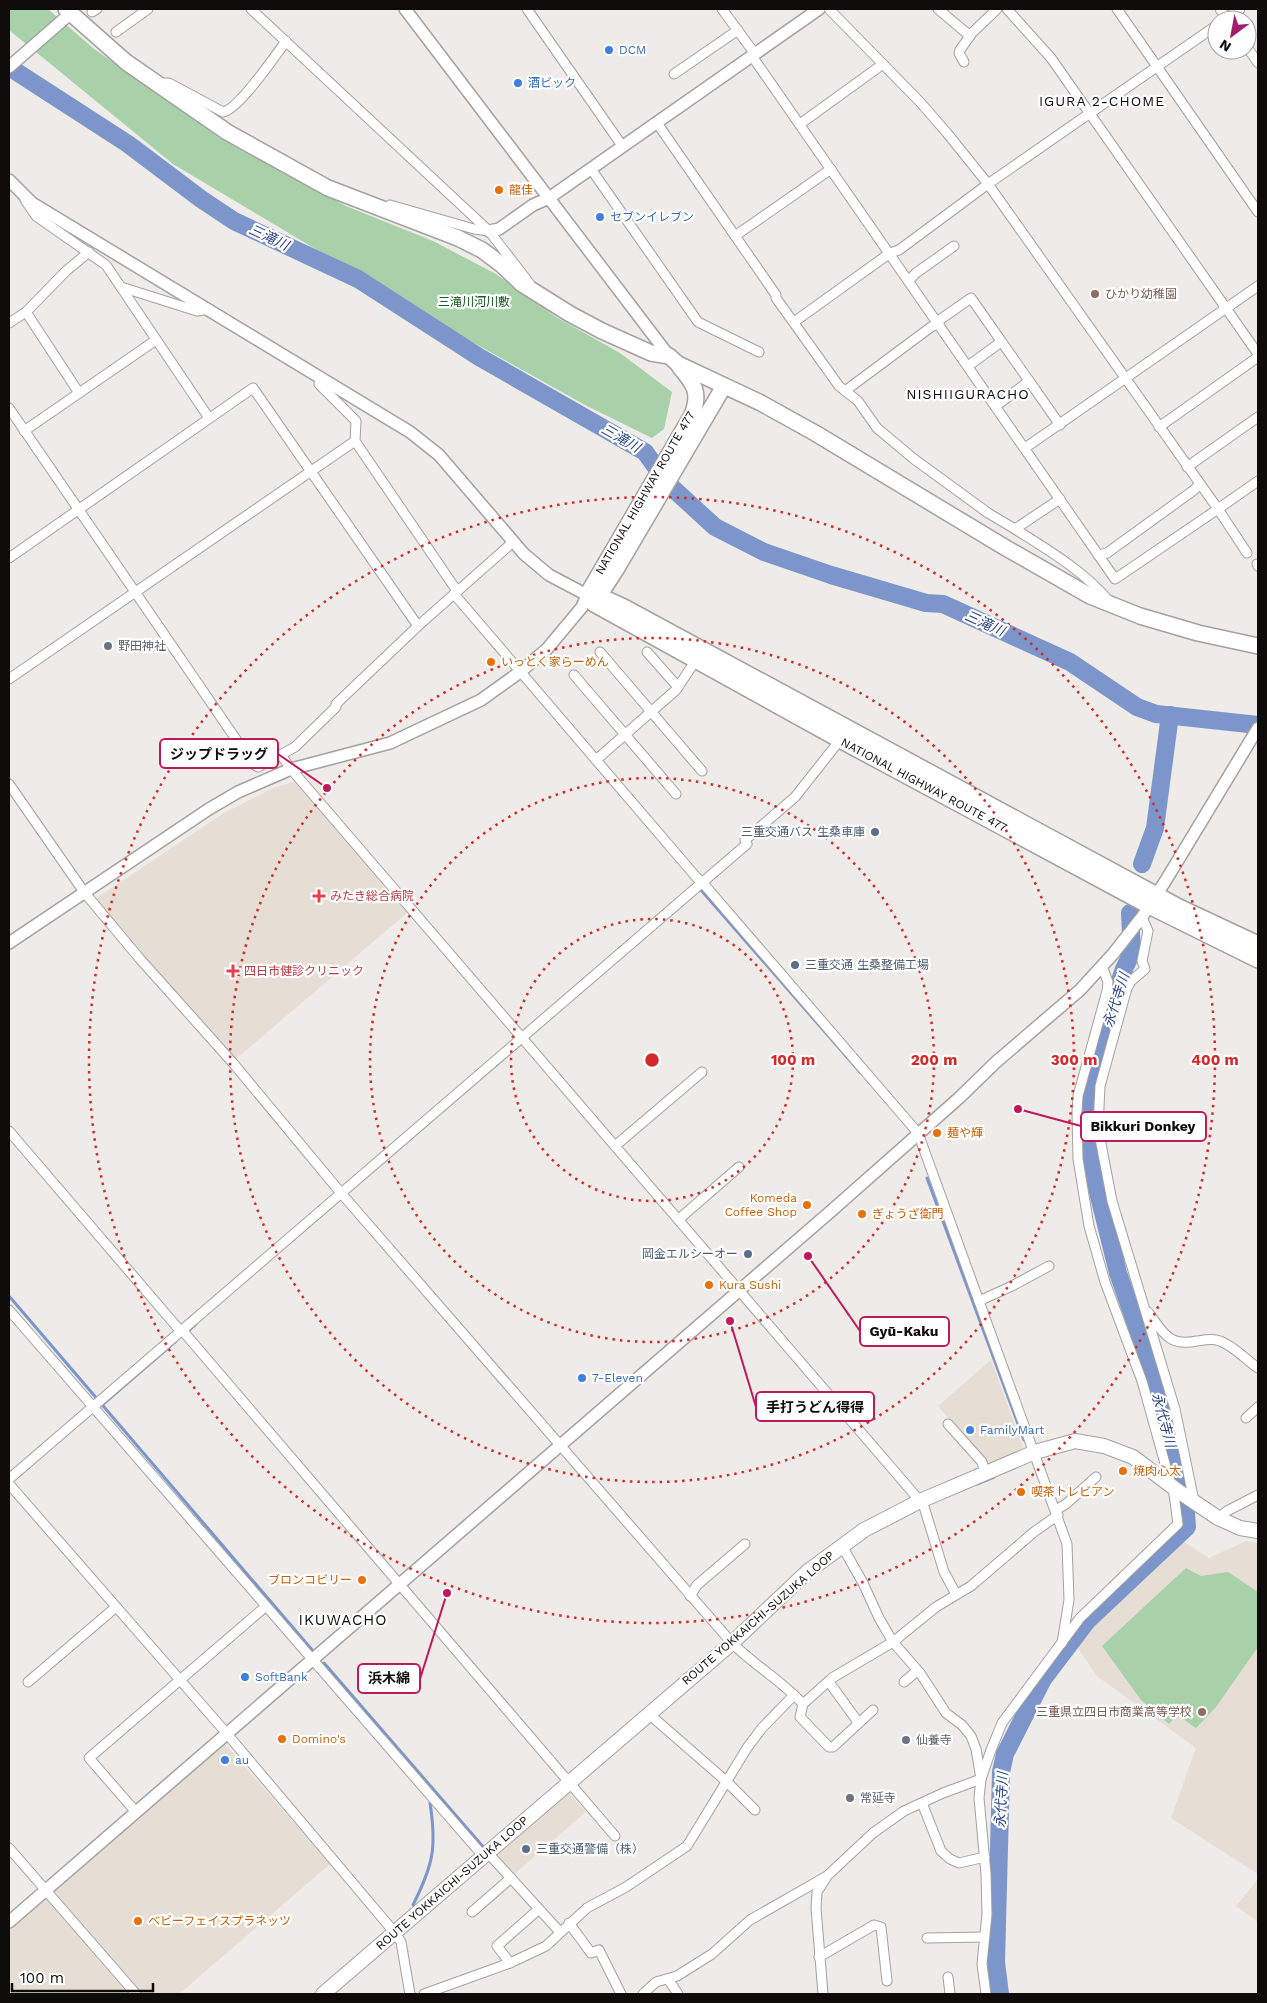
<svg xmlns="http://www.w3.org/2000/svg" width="1267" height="2003" viewBox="0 0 1267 2003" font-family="'Work Sans','Noto Sans JP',sans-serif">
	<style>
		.built { fill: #e6ded5 }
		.green { fill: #a8d0a9 }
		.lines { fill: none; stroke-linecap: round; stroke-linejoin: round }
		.stream { stroke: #7c95cb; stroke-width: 3 }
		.river { stroke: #7c95cb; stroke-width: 18 }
		.minor-casing { stroke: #a4a19f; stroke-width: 11 }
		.tertiary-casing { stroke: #a4a19f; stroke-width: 14 }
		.primary-casing { stroke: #a4a19f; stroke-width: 16 }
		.trunk-casing { stroke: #a4a19f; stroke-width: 18 }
		.minor { stroke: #fff; stroke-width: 9 }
		.tertiary { stroke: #fff; stroke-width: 11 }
		.primary { stroke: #fff; stroke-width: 14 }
		.trunk { stroke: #fff; stroke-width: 15 }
		.ring { fill: none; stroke: #d62828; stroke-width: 2.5; stroke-dasharray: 2.5 5 }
		.shop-dot { fill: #3f7fe0; stroke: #fff; stroke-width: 2 }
		.food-dot { fill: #e8710a; stroke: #fff; stroke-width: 2 }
		.education-dot { fill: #8d6e63; stroke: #fff; stroke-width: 2 }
		.worship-dot { fill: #6b7280; stroke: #fff; stroke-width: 2 }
		.service-dot { fill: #5c6f8a; stroke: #fff; stroke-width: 2 }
		.health-dot { fill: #e0444e; stroke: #fff; stroke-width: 2 }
		.labels { text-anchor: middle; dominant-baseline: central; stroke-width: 4.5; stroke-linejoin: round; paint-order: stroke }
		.shop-label { font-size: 12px; fill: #366cbe; stroke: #fff; text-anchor: start }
		.food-label { font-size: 12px; fill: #c56008; stroke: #fff; text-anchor: start }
		.education-label { font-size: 12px; fill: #785e54; stroke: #fff; text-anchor: start }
		.park-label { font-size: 12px; fill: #155c20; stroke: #fff }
		.street-label { font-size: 12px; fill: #0d0c0b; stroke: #fff }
		.worship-label { font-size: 12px; fill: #5b616d; stroke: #fff; text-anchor: start }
		.service-label { font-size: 12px; fill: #4e5e75; stroke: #fff; text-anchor: end }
		.health-label { font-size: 12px; fill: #be3a42; stroke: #fff; text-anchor: start }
		.neighbourhood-label { font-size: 14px; letter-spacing: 1px; fill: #0d0c0b; stroke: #fff }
		.water-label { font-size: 14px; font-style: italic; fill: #294587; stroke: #fff }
		.quarter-label { font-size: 15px; letter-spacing: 1px; fill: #0d0c0b; stroke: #fff }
		.centre { fill: #d62828; stroke: #fff; stroke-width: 2.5 }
		.ring-label { font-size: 15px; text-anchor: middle; font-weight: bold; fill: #d62828; stroke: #fff; stroke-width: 4.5; stroke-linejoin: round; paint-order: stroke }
		.leader { fill: none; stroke: #c2185b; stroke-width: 2 }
		.callout-dot { fill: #c2185b; stroke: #fff; stroke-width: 2 }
		.callout { fill: #fff; stroke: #c2185b; stroke-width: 2 }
		.callout-label { font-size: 14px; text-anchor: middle; font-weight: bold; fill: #0d0c0b }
	</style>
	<rect width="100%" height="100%" fill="#eeebe9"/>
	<g class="built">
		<polygon points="296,781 408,912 236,1059 143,956 95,899 224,813 271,789"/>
		<polygon points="991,1360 1024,1450 989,1466 938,1406"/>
		<polygon points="1181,1540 1209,1558 1246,1541 1258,1543 1258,1874 1171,1818 1196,1748 1097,1676 1075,1644 1123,1592"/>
		<polygon points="225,1744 330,1864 179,1994 9,1994 9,1931"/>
		<polygon points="568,1792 586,1812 513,1875 496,1855"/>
		<polygon points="1258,1879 1258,1922 1236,1906"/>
	</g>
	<g class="green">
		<polygon points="9,9 48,9 93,48 220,138 346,206 433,241 496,274 556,317 620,353 672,392 664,429 652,438 587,406 456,333 173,164 9,30"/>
		<polygon points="1186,1568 1201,1576 1228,1572 1258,1592 1258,1647 1216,1707 1196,1728 1177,1715 1169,1724 1141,1700 1102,1646"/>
	</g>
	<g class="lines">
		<g class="stream">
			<polyline points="697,891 701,890 860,1072"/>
			<polyline points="927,1178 1024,1440"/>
			<polyline points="9,1296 313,1651"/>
			<polyline points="189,1330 196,1324"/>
			<polyline points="102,1405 176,1341"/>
			<polyline points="977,1484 994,1477"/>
			<polyline points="324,1663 485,1849"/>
			<path d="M413 1905C433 1865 437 1848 430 1803"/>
		</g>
		<g class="river">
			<polyline points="9,67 128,144 201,199 234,221 358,279 479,357 645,452 668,484 715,527 764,552 831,575 926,603 943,604 1070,662 1137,707 1156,714 1258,725"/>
			<polyline points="1142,864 1155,828 1170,715"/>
			<polyline points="1000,1994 996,1962 1001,1772 1005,1754 1043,1679 1087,1621 1187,1527 1186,1514 1169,1429 1155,1378 1118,1273 1093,1172 1088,1135 1088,1099 1093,1072 1116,992 1124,969 1132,952 1130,913"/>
		</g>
		<g class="minor-casing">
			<g id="minor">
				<polyline points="251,9 489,231 530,284"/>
				<polyline points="527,9 623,147"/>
				<polyline points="722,9 755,54"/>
				<polyline points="938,9 970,36"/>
				<polyline points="1007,9 1051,58 1258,354"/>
				<polyline points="1117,9 1258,212"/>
				<polyline points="1220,9 1228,20"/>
				<polyline points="92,12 97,9"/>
				<polyline points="1224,20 1240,9"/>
				<polyline points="116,32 148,9"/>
				<polyline points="1247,47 1258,63"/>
				<polyline points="752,56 1115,579 1218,509 988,184 947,133 920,102 829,9"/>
				<polyline points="964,62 959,53 960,50 972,33 997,9"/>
				<polyline points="674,74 738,30"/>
				<path d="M163 83H169L223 112C239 109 275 56 286 41"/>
				<polyline points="657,123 776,295 776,298 839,386 858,401 877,428 914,459 988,513 1015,529 1060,499"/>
				<polyline points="800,124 883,64"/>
				<polyline points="591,169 698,322 759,352"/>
				<polyline points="25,200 36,216 106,265 209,418"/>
				<polyline points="390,205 474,229 489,231"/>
				<polyline points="735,236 831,169"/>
				<polyline points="909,280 916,273 954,246"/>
				<polyline points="121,287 197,311 209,309"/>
				<polyline points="26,312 79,393"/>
				<polyline points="938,321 971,298 1060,425"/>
				<polyline points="794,322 890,253 899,250 988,184 1217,25"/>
				<polyline points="9,323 26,312 66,271 89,252"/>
				<polyline points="968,366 1001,342"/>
				<polyline points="321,377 319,384 356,421 355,441 457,591"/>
				<polyline points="845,391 931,327 939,323"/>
				<polyline points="996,406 1029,381"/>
				<polyline points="9,408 253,764 258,767 295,747 336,707 336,704 418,626 513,542"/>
				<polyline points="1159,427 1258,357"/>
				<polyline points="24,431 156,340"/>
				<polyline points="1025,448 1258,286"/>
				<polyline points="1187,467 1258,417"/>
				<path d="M1015 529C1048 550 1084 571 1109 601"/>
				<polyline points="1247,553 1218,509 1258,481"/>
				<polyline points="1098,555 1107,553 1194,490 1200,484"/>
				<polyline points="9,558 253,388 418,626"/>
				<polyline points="1257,564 1258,566"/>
				<polyline points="454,594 697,878 702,882 918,1133 1067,1544 1069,1600 1062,1643"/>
				<polyline points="600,652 702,771"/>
				<polyline points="647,652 678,687"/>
				<polyline points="574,675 676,794"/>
				<polyline points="9,679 355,441"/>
				<polyline points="281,755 291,769 920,1501"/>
				<polyline points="596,760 676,690 696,660"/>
				<path d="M9 784 84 892 140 959 233 1063 341 1193 732 1643C754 1665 782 1681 803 1704"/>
				<polyline points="1142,917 1148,931 1142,961 1145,969 1131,981 1127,988 1100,1086 1098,1128 1112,1201 1175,1409 1194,1501"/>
				<polyline points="1102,966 1108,982 1107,991 1078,1096 1077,1112 1078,1159 1089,1226 1105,1282 1142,1381 1171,1485"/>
				<polyline points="9,1131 177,1327 182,1330 615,1836"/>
				<polyline points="615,1146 702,1072"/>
				<polyline points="679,1219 739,1167"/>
				<polyline points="979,1301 1012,1286 1049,1266"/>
				<polyline points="9,1310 484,1857"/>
				<path d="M1148 1312C1163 1332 1168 1347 1197 1341 1204 1340 1213 1338 1220 1341 1234 1346 1246 1360 1258 1368"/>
				<polyline points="1246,1418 1258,1407"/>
				<polyline points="948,1424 982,1462 985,1473"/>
				<polyline points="9,1479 747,844 745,840 795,797 840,740"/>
				<polyline points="9,1484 222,1728 395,1933 401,1942 410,1994"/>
				<polyline points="922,1500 944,1572 956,1594"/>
				<polyline points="1056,1510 1066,1504 1096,1477"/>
				<polyline points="1218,1518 1227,1511 1258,1495"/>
				<polyline points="842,1546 863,1583 879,1618 893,1642 920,1673 946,1713 962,1725 971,1736 976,1749 981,1779"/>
				<polyline points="690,1596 697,1585 745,1544"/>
				<polyline points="28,1682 116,1607"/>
				<polyline points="829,1682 858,1722"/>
				<polyline points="904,1682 917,1671"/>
				<polyline points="873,1710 833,1747 829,1747 800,1717 803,1704 832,1678 893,1642 936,1607 971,1586 1034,1532 1058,1515"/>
				<polyline points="649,1714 727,1782 755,1810"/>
				<polyline points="922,1803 941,1851 950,1859 959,1863 985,1857"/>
				<polyline points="136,1812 89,1758 265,1607"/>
				<polyline points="9,1848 136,1994"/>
				<polyline points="488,1853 560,1932"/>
				<polyline points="472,1912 511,1878"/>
				<polyline points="569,1923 591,1953 599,1950 621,1994"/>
				<polyline points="927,1938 984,1937"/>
				<polyline points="819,1957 874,1925 881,1927 887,1981"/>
				<polyline points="510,1963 497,1946 539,1909"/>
				<polyline points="948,1977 950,1994"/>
				<polyline points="668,1979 678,1994"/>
				<polyline points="424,1994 510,1963 546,1946 587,1908 626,1887 687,1846 747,1748 762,1728 794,1695"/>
				<polyline points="643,1994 656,1982 677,1976 712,1954 750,1920 827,1876 873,1833 904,1811 943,1793 981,1779"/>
				<polyline points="823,1994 816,1908 817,1892 826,1878"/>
				<polyline points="986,1994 982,1964 987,1914 986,1874 979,1798 981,1779 991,1750 1002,1723 1080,1618 1178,1524 1173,1487"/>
			</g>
		</g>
		<g class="tertiary-casing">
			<g id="tertiary">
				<polyline points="405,9 669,356"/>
				<polyline points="9,67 71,13"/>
				<polyline points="9,180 32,203 410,432 439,455 524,554 549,575 587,595 582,607 547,649 520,672 481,700 390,743 291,769 238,792 209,809 9,943"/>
				<polyline points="489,231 499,229 533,205 549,198 819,9"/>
				<polyline points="9,1922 830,1212 959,1098 996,1062 1080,990 1113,954 1142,917 1166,880 1258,728"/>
			</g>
		</g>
		<g class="primary-casing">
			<polyline id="primary" points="323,1994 732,1643 807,1572 864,1530 920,1501 1035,1452 1075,1441 1104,1446 1133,1457 1178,1491 1218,1518 1240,1528 1258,1531"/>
		</g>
		<g class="trunk-casing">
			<g id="trunk">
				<polyline points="66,9 126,62 227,132 328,188 458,238 482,250 502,265 522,284 570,314 602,331 651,353 669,356 678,364 761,403 815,433 1006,548 1090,596 1140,616 1198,633 1258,646"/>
				<polyline points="587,595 594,604 840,740 1149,906 1258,960"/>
				<path d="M587 595 692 415C701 392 694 384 679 366"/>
				<polyline points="593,595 600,596 624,607 1179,907 1258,944"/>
				<polyline points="595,602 617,568 724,386"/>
			</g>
		</g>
		<use href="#minor" class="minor"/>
		<use href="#tertiary" class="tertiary"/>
		<use href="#primary" class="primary"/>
		<use href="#trunk" class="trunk"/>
	</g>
	<g class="ring">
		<circle cx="652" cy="1060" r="141"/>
		<circle cx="652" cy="1060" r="282"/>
		<circle cx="652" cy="1060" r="422"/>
		<circle cx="652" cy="1060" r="563"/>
	</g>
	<g class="shop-dot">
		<circle cx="609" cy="50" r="5"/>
		<circle cx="518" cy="83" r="5"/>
		<circle cx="600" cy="217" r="5"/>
		<circle cx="582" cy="1378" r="5"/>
		<circle cx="970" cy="1430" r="5"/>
		<circle cx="245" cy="1677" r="5"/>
		<circle cx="225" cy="1760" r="5"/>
	</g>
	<g class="food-dot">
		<circle cx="499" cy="190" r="5"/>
		<circle cx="491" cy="662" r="5"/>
		<circle cx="937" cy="1133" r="5"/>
		<circle cx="807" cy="1205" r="5"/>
		<circle cx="862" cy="1214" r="5"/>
		<circle cx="709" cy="1285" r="5"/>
		<circle cx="1123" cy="1471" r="5"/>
		<circle cx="1021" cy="1492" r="5"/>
		<circle cx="362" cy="1580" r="5"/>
		<circle cx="282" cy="1739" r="5"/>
		<circle cx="138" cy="1921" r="5"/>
	</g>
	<g class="education-dot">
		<circle cx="1095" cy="294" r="5"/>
		<circle cx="1202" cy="1712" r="5"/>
	</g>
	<g class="worship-dot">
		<circle cx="108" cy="646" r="5"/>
		<circle cx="906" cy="1740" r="5"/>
		<circle cx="850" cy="1798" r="5"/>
	</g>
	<g class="service-dot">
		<circle cx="875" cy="832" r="5"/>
		<circle cx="795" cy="965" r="5"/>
		<circle cx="748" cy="1254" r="5"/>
		<circle cx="526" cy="1849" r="5"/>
	</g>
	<g class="health-dot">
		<path d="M316.5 888.5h5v5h5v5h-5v5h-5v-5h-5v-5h5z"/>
		<path d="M230.5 963.5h5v5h5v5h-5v5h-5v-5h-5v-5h5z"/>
	</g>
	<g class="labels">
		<g class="shop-label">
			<text x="619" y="50">DCM</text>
			<text x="528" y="83">酒ビック</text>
			<text x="610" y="217">セブンイレブン</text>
			<text x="592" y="1378">7-Eleven</text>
			<text x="980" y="1430">FamilyMart</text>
			<text x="255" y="1677">SoftBank</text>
			<text x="235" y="1760">au</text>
		</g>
		<g class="food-label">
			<text x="509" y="190">龍佳</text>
			<text x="501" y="662">いっとく家らーめん</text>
			<text x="947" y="1133">麺や輝</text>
			<text x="797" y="1198" text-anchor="end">Komeda<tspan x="797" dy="14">Coffee Shop</tspan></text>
			<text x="872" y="1214">ぎょうざ衛門</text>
			<text x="719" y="1285">Kura Sushi</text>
			<text x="1133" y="1471">焼肉心太</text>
			<text x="1031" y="1492">喫茶トレビアン</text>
			<text x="352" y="1580" text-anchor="end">ブロンコビリー</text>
			<text x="292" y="1739">Domino's</text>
			<text x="148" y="1921">ベビーフェイスプラネッツ</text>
		</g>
		<g class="education-label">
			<text x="1105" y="294">ひかり幼稚園</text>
			<text x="1192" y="1712" text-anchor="end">三重県立四日市商業高等学校</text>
		</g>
		<g class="park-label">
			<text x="474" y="302">三滝川河川敷</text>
		</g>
		<g class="street-label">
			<text transform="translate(645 493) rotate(-60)">NATIONAL HIGHWAY ROUTE 477</text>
			<text transform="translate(924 785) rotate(28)">NATIONAL HIGHWAY ROUTE 477</text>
			<text transform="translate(758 1618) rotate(-41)">ROUTE YOKKAICHI-SUZUKA LOOP</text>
			<text transform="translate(452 1883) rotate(-41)">ROUTE YOKKAICHI-SUZUKA LOOP</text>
		</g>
		<g class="worship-label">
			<text x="118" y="646">野田神社</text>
			<text x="916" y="1740">仙養寺</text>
			<text x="860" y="1798">常延寺</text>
		</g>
		<g class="service-label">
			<text x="865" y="832">三重交通バス 生桑車庫</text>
			<text x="805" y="965" text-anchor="start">三重交通 生桑整備工場</text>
			<text x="738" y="1254">岡金エルシーオー</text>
			<text x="536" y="1849" text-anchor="start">三重交通警備（株）</text>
		</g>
		<g class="health-label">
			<text x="330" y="896">みたき総合病院</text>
			<text x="244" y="971">四日市健診クリニック</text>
		</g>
		<g class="neighbourhood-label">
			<text x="1102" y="101">IGURA 2-CHOME</text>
			<text x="968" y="394">NISHIIGURACHO</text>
		</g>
		<g class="water-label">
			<text transform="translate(269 237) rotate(25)">三滝川</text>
			<text transform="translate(621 438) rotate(30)">三滝川</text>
			<text transform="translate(985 623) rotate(24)">三滝川</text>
			<text transform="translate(1116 1000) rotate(-72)">永代寺川</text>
			<text transform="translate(1164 1420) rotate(75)">永代寺川</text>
			<text transform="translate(1001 1800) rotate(-87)">永代寺川</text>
		</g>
		<g class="quarter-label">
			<text x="343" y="1620">IKUWACHO</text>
		</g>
	</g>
	<circle cx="652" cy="1060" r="8" class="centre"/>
	<g class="ring-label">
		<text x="793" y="1065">100 m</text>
		<text x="934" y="1065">200 m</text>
		<text x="1074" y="1065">300 m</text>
		<text x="1215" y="1065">400 m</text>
	</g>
	<path class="leader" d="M327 788L278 754M1018 1109L1081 1126M808 1256L860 1331M730 1321L756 1407M447 1593L420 1679"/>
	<g class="callout-dot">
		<circle cx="327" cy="788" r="5"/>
		<circle cx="1018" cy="1109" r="5"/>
		<circle cx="808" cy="1256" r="5"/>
		<circle cx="730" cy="1321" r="5"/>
		<circle cx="447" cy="1593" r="5"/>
	</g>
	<g class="callout">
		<rect x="160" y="739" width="118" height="29" rx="5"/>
		<rect x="1081" y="1112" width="125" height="29" rx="5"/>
		<rect x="860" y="1317" width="89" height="29" rx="5"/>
		<rect x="756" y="1392" width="118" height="29" rx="5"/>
		<rect x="358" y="1664" width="62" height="29" rx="5"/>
	</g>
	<g class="callout-label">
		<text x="219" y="759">ジップドラッグ</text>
		<text x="1143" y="1131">Bikkuri Donkey</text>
		<text x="904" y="1336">Gyū-Kaku</text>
		<text x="815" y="1412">手打うどん得得</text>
		<text x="389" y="1683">浜木綿</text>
	</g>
	<rect width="1267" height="2003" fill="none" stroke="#0d0c0b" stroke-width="20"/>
	<g transform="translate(1232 35) rotate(212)"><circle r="24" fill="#ffffff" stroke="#9e9e9d"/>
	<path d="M0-4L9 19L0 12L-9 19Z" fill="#a21f6e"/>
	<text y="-8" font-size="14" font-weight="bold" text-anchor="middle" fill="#0d0c0b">N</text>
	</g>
	<path d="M12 1983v8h141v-8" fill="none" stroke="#0d0c0b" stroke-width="2.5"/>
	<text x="20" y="1983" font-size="15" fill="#0d0c0b" stroke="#ffffff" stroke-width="4" paint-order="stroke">100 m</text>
</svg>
